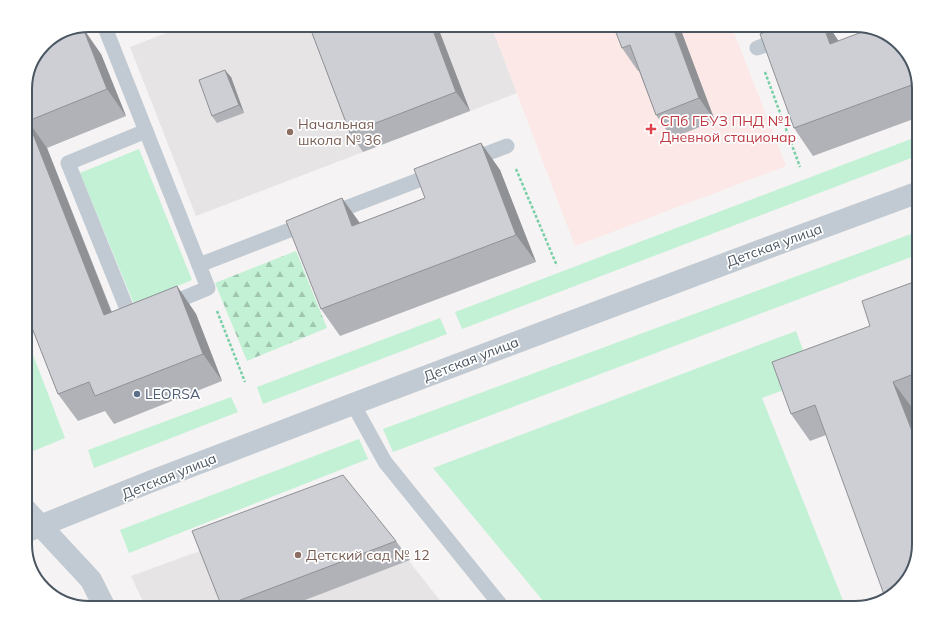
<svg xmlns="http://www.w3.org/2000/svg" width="944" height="633" viewBox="0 0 944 633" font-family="Mulish,sans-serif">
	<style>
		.education { fill: #e6e4e5 }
		.medical { fill: #fce8e6 }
		.green { fill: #c3f1d5 }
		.forest { fill: url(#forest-firs) }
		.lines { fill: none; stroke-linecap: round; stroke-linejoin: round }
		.path { stroke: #7ad0a6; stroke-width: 2.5; stroke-dasharray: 3 2; stroke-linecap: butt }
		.service { stroke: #c1cad2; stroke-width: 15 }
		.minor { stroke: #c1cad2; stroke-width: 22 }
		.wall { fill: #b0b2b7 }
		.shaded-wall { fill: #909195 }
		.building { fill: #cdcfd5; stroke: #909195 }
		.health-dot { fill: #e0444e; stroke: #fff; stroke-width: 1.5 }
		.education-dot { fill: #8d6e63; stroke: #fff; stroke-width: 1.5 }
		.service-dot { fill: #5c6f8a; stroke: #fff; stroke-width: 1.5 }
		.labels { text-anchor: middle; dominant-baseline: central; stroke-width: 3.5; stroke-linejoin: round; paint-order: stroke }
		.health-label { font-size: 14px; fill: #be3a42; stroke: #fff; text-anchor: start }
		.education-label { font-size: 14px; fill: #785e54; stroke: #fff; text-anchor: start }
		.street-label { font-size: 14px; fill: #4a5661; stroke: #fff }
		.service-label { font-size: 14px; fill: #4e5e75; stroke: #fff; text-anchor: start }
		.rim { fill: none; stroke: #4a5661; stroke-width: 2 }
	</style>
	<defs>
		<pattern id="forest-firs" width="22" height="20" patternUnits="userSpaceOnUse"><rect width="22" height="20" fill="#c3f1d5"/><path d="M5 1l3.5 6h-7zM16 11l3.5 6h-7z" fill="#a0c6b0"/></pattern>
	</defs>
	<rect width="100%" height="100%" fill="#f5f3f3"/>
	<g class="education">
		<polygon points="187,25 491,25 517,93 196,216 130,47"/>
		<polygon points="356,494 446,608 146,608 131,576"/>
	</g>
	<polygon class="medical" points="491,25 731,25 786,166 575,246"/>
	<g class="green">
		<polygon points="919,136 919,155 462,329 455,312"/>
		<polygon points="139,149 192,280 134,304 80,173"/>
		<polygon points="919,231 919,254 393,452 383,429"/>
		<polygon points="440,318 447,334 263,404 257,387"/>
		<polygon points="796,331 814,379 762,398 846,608 549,608 433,468"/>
		<polygon points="25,334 65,438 26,454 25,452"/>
		<polygon points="231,397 238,412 94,468 88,450"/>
		<polygon points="359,439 368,459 129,553 120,530"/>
	</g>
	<polygon class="forest" points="296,251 327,328 247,361 215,283"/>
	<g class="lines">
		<g class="path">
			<polyline points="765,72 800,167"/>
			<polyline points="516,169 557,266"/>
			<polyline points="217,311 245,382"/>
		</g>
		<g class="service">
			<polyline points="104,25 199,265 308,223"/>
			<polyline points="757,48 819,25"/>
			<polyline points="470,160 507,146"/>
			<polyline points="330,214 437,173"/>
			<polyline points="167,305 208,288 199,265"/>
			<polyline points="137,317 131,319 68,163 146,131"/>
			<polyline points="353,404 385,462 503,608"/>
		</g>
		<g class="minor">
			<polyline points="25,509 91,580 105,608"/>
			<polyline points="25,532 152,481 353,404 767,248 919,192"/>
		</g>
	</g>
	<g class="wall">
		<polygon points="309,25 437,25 470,111 363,152 350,133"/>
		<polygon points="613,25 679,25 715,121 672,138 656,115 639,71 638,71 622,48"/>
		<polygon points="778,27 838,40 838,41 911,57 919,89 919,117 813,156 794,128"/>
		<polygon points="101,54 126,116 47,148 112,312 177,286 196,314 222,381 114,424 105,411 78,421 58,394 25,310 25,85"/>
		<polygon points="231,77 244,113 217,123 212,116"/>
		<polygon points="481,143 500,170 536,262 340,336 321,309 342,198 360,223 425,198"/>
		<polygon points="919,280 919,407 913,409 919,426 919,544 826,435 810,441 791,414 870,326"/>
		<polygon points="192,531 396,541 410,560 284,608 223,608"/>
	</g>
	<g class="shaded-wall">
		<polygon points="431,25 437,25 470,111 456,92"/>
		<polygon points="672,25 679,25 715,121 699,98"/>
		<polygon points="823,25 828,25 838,40 849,71 830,44"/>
		<polygon points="83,28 101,54 126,116 107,89"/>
		<polygon points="225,70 231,77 244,113 239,105"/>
		<polygon points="28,121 47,148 123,342 104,315"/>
		<polygon points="481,143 500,170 536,262 516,235"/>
		<polygon points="342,198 361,225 352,226"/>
		<polygon points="177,286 196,314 222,381 203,354"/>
		<polygon points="893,382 913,409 919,426 919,449"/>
	</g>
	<g class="building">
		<polygon points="309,25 431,25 456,92 350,133"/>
		<polygon points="613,25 672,25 699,98 656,115 630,45 622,48"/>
		<polygon points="777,25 823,25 830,44 870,29 891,36 911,57 917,83 794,128 760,34 778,27"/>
		<polygon points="83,28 107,89 28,121 104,315 177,286 203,354 95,396 89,382 58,394 25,310 25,85 44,44"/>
		<polygon points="225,70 239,105 212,116 199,80"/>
		<polygon points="481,143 516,235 321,309 286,221 342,198 352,226 425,198 414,169"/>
		<polygon points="919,280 919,372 893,382 919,449 919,544 908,580 886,600 815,405 791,414 772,362 870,326 862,301"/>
		<polygon points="343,475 396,541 222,607 192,531"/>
	</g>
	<path class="health-dot" d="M649 123h4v4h4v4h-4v4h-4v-4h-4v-4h4z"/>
	<g class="education-dot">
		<circle cx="290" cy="132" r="4"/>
		<circle cx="298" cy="555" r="4"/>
	</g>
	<circle class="service-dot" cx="137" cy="394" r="4"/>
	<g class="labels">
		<g class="health-label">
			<text x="660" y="121">СПб ГБУЗ ПНД №1<tspan x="660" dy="16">Дневной стационар</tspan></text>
		</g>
		<g class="education-label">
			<text x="298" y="124">Начальная<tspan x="298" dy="16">школа № 36</tspan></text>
			<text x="306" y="555">Детский сад № 12</text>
		</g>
		<g class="street-label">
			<text transform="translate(774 245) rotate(-20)">Детская улица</text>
			<text transform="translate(471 359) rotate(-21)">Детская улица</text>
			<text transform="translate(169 476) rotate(-22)">Детская улица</text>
		</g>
		<g class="service-label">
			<text x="145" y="394">LEORSA</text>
		</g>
	</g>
	<path d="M0 0H944V633H0ZM89 32H855A57 57 0 0 1 912 89V544A57 57 0 0 1 855 601H89A57 57 0 0 1 32 544V89A57 57 0 0 1 89 32Z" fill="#fff" fill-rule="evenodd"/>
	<path class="rim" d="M89 32H855A57 57 0 0 1 912 89V544A57 57 0 0 1 855 601H89A57 57 0 0 1 32 544V89A57 57 0 0 1 89 32Z"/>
</svg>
